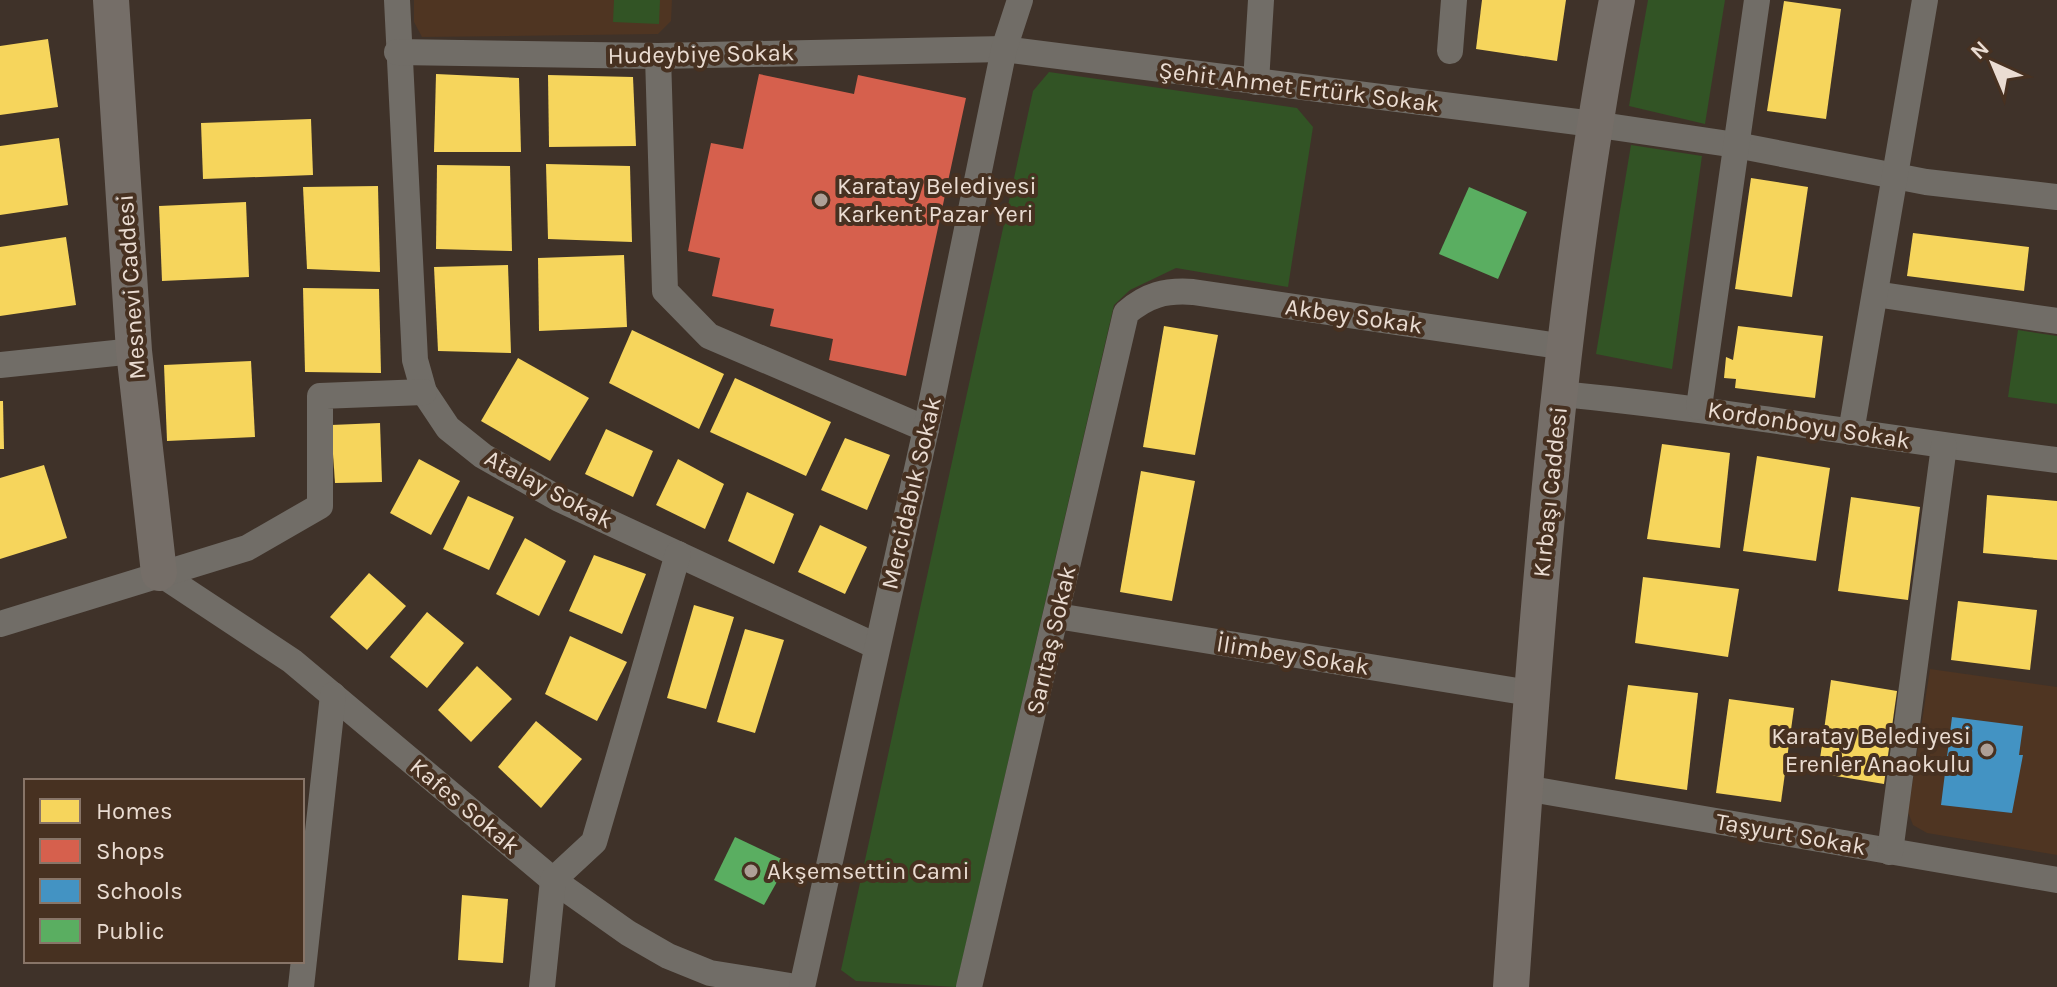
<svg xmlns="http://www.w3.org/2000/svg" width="2057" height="987" viewBox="0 0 2057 987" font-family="Karla,sans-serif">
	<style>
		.built { fill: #4f3522 }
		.green { fill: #325425 }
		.homes { fill: #f6d55c }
		.shops { fill: #d6604d }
		.schools { fill: #4393c3 }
		.public { fill: #5aae61 }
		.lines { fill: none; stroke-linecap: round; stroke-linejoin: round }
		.street { stroke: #716d67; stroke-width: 26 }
		.secondary { stroke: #756e68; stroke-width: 36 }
		.poi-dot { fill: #aea097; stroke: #473121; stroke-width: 3 }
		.labels { text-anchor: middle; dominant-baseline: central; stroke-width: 8; stroke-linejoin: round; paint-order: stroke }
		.street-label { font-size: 24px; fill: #eadcd2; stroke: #473121 }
		.poi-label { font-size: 24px; fill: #eadcd2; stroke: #473121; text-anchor: start }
	</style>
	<rect width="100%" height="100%" fill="#3f3229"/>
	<g class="built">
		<polygon points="414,0 672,0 671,21 658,34 422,37 414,22"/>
		<polygon points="1930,669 2057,687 2057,855 1927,833 1913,825 1908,812"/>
	</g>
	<g class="green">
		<polygon points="614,0 660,0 659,24 613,22"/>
		<polygon points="1648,0 1725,0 1705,124 1629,106"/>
		<polygon points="1049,72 1297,108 1313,127 1288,287 1176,268 1130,290 1114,305 956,987 856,981 841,970 1033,91"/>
		<polygon points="1631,145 1702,156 1672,369 1596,354"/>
		<polygon points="2018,330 2057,336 2057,404 2008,397"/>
	</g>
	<g class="homes">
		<polygon points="1482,0 1566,0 1557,61 1476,49"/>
		<polygon points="1784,1 1841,9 1826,119 1767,111"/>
		<polygon points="48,39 58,107 0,115 0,46"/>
		<polygon points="436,74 519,78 521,152 434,152"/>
		<polygon points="548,75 633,77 636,146 549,147"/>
		<polygon points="311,119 313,175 203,179 201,123"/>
		<polygon points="59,138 68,205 0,215 0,146"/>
		<polygon points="546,164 630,166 632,242 548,239"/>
		<polygon points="437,165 510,166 512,251 436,249"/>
		<polygon points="1751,178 1808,187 1792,297 1735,289"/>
		<polygon points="378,186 380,272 307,269 303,187"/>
		<polygon points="246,202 249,277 162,281 159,206"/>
		<polygon points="1913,233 2029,247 2024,291 1907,276"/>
		<polygon points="66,237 76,305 0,316 0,247"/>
		<polygon points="624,255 627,327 539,331 538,258"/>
		<polygon points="508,265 511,353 438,351 434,267"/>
		<polygon points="303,288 379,289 381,373 305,372"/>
		<polygon points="1164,326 1218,335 1195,455 1143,447"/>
		<polygon points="1738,326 1823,336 1815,398 1735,388 1736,379 1724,378 1726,357 1733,360"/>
		<polygon points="632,330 724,374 699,429 609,383"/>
		<polygon points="518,358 589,398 550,461 481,421"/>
		<polygon points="251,361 255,437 167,441 164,365"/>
		<polygon points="735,378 831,422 806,476 710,432"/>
		<polygon points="0,401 3,401 4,449 0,449"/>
		<polygon points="380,423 382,482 335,483 331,425"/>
		<polygon points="606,429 653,451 633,497 585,474"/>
		<polygon points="845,438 890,455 867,510 821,490"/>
		<polygon points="1662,444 1730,453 1720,548 1647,539"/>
		<polygon points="1757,456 1830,468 1816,561 1743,551"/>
		<polygon points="419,459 460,481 431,535 390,513"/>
		<polygon points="678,459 724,484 705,529 656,505"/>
		<polygon points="44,465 67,538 0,559 0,478"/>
		<polygon points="1141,471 1195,481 1172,601 1120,592"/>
		<polygon points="747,492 794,514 774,564 728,541"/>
		<polygon points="1987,495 2057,501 2057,560 1983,553"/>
		<polygon points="468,496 514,517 489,570 443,549"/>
		<polygon points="1851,497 1920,507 1908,600 1838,591"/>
		<polygon points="820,525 867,547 845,594 798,572"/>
		<polygon points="525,538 566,561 539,616 496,594"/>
		<polygon points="594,555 646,574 622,634 569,611"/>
		<polygon points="369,573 406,606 367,650 330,617"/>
		<polygon points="1643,577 1739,589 1728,657 1635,643"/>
		<polygon points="1958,601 2037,610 2030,670 1951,660"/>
		<polygon points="694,605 734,617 706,709 667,698"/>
		<polygon points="427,612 464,643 427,688 390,657"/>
		<polygon points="745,629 784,640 755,733 717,722"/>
		<polygon points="570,636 627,662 597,721 545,694"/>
		<polygon points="477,666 512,699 471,742 438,710"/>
		<polygon points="1831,680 1897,691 1884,784 1818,773"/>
		<polygon points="1628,685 1698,693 1687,790 1615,779"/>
		<polygon points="1729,699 1794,708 1781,802 1716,793"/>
		<polygon points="536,721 582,759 541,808 498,767"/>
		<polygon points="462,895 508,899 503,963 458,960"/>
	</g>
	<polygon class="shops" points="759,74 854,94 858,75 966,98 906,376 829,360 833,339 770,326 774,309 712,296 720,258 688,251 711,143 743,149"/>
	<polygon class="schools" points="1952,717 2023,726 2019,755 2023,755 2012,813 1941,805"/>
	<g class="public">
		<polygon points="1469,187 1527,212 1498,279 1439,254"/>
		<polygon points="735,837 788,862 764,905 714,880"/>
	</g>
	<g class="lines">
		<g class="street">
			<polyline points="397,0 415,360 424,392 448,428 483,456 559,499 876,646"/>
			<polyline points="1450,51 1454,0"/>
			<polyline points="397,52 658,56 1004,49 1593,124 1736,145 1926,182 2057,197"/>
			<polyline points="658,56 665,291 709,336 926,429"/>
			<polyline points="1256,82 1261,0"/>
			<polyline points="1875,294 2057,321"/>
			<polyline points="0,365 134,351"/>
			<path d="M1561 394C1727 410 1891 440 2057 460"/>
			<polyline points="1699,407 1757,0"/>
			<polyline points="1851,432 1925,0"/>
			<polyline points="159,573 292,661 553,880 628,933 668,956 710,973 796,987"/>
			<polyline points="1057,616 1530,693"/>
			<polyline points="0,624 247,548 320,506 320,396 424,392"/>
			<polyline points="1525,788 2057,880"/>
			<polyline points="1890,852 1944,446"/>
			<polyline points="301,987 333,695"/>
			<polyline points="542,987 553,880 594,842 678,554"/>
			<polyline points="802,987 926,429 1004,49 1020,0"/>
			<path d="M969 987 1126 313C1147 295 1165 290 1193 292L1566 347"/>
		</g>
		<g class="secondary">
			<polyline points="111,0 134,351 159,573"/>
			<path d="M1511 987C1534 657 1555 325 1617 0"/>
		</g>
	</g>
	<g class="poi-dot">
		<circle cx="821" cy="200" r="8"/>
		<circle cx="1987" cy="750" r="8"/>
		<circle cx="751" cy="871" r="8"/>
	</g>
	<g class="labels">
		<g class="street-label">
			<text transform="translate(701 54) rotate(-1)">Hudeybiye Sokak</text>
			<text transform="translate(1299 87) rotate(7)">Şehit Ahmet Ertürk Sokak</text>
			<text transform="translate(131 287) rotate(-94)">Mesnevi Caddesi</text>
			<text transform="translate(1354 316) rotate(8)">Akbey Sokak</text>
			<text transform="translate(1809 425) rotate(9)">Kordonboyu Sokak</text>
			<text transform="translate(549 489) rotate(28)">Atalay Sokak</text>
			<text transform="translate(1550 492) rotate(-84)">Kırbaşı Caddesi</text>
			<text transform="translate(911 493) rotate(-77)">Mercidabık Sokak</text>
			<text transform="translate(1051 640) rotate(-77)">Sarıtaş Sokak</text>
			<text transform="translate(1293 655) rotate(9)">İlimbey Sokak</text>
			<text transform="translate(465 806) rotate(40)">Kafes Sokak</text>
			<text transform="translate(1791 834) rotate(10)">Taşyurt Sokak</text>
		</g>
		<g class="poi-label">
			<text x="837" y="186">Karatay Belediyesi<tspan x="837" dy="28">Karkent Pazar Yeri</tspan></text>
			<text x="1971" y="736" text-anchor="end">Karatay Belediyesi<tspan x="1971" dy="28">Erenler Anaokulu</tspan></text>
			<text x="767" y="871">Akşemsettin Cami</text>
		</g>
	</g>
	<rect x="24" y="779" width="280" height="184" fill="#473121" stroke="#887568" stroke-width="2"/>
	<rect x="40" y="799" width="40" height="24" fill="#f6d55c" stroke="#887568" stroke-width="2"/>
	<text x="96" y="819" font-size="24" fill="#eadcd2">Homes</text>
	<rect x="40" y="839" width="40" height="24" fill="#d6604d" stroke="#887568" stroke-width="2"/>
	<text x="96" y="859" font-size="24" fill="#eadcd2">Shops</text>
	<rect x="40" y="879" width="40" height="24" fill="#4393c3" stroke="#887568" stroke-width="2"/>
	<text x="96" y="899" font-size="24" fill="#eadcd2">Schools</text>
	<rect x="40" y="919" width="40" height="24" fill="#5aae61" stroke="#887568" stroke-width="2"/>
	<text x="96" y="939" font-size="24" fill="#eadcd2">Public</text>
	<g transform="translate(1993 64) rotate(316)" stroke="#473121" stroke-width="6" paint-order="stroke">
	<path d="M0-6L14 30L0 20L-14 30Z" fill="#eadcd2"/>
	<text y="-12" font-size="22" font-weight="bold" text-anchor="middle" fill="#eadcd2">N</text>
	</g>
</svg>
